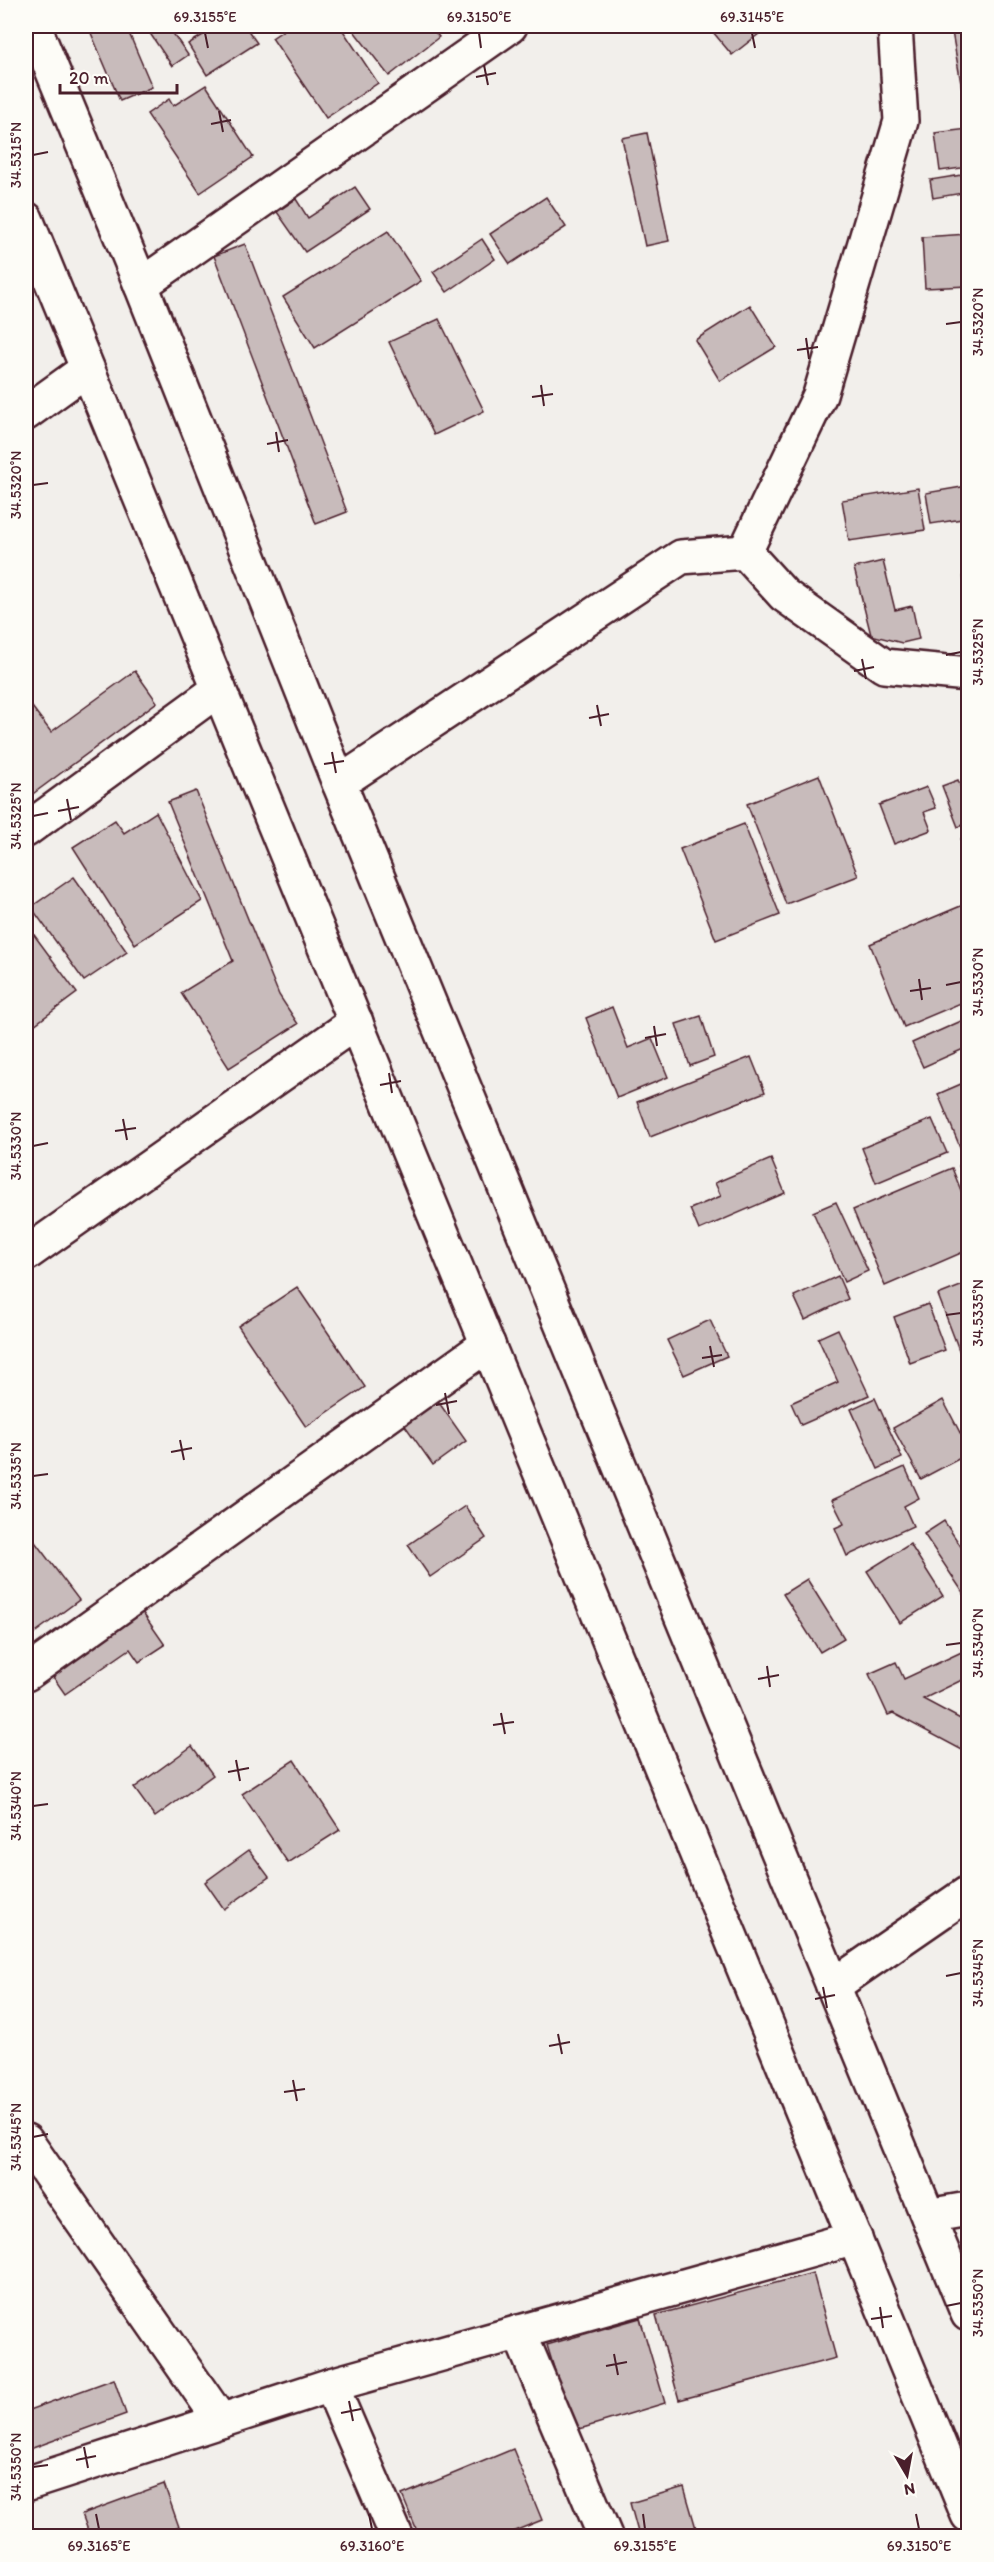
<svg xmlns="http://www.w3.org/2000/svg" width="994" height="2562" viewBox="0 0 994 2562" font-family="Itim,sans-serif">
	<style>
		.building { fill: #c8bbbb; stroke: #4a1f2b; stroke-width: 1.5 }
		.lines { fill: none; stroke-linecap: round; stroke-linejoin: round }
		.minor-casing { stroke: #4a1f2b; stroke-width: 38 }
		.tertiary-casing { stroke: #4a1f2b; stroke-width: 38 }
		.minor { stroke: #fdfcf7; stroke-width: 33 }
		.tertiary { stroke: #fdfcf7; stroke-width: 33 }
		.ticks { fill: none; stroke: #4a1f2b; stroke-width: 2 }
		.neatline { fill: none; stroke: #4a1f2b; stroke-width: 2 }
		.ticks-label { font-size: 15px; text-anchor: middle; fill: #4a1f2b }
	</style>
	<rect width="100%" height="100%" fill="#f2efeb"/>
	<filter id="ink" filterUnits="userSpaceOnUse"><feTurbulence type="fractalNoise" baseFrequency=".0167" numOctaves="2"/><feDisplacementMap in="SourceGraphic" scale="12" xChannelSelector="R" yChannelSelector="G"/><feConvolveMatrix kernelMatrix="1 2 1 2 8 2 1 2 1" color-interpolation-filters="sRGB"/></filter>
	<g filter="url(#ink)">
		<g class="building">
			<polygon points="88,26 126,26 152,87 120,101"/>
			<polygon points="145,26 168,26 188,55 172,66"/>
			<polygon points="218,26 245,26 257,43 207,75 188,44"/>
			<polygon points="290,26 340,26 378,83 326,118 272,38"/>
			<polygon points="350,26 430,26 439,37 389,76"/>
			<polygon points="708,26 769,26 732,55"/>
			<polygon points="951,26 968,26 968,94 963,95"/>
			<polygon points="206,85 253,157 200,193 147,114 169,99 173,106"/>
			<polygon points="968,129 968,167 940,171 935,133"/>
			<polygon points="647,133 669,241 645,246 622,138"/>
			<polygon points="968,174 968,211 965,211 962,193 933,198 930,180"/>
			<polygon points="355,187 370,209 305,252 277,212 296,199 308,218"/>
			<polygon points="546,197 566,227 510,264 490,234"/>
			<polygon points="388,231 421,281 315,348 283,297"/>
			<polygon points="968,234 968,286 925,288 922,237"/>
			<polygon points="482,239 495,259 447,292 433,272"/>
			<polygon points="245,244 347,512 316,524 214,256"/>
			<polygon points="750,305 776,347 720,381 695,340"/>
			<polygon points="439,319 484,411 434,435 389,342"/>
			<polygon points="968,486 968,518 931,524 926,493"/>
			<polygon points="918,488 925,530 849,541 842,500"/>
			<polygon points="883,561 895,610 912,606 919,639 902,643 871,635 854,568"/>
			<polygon points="963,568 968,568 968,657"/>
			<polygon points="135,671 157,702 30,796 26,790 26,706 29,703 51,732"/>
			<polygon points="819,775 858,876 786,904 747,804"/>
			<polygon points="958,780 966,802 968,801 968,823 958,827 942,786"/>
			<polygon points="927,787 936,808 924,812 931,830 894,844 879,805"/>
			<polygon points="196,791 279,995 298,1024 229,1068 181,993 233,961 168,802"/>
			<polygon points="156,812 202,901 135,944 73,847 115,820 124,833"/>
			<polygon points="744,824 780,915 716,940 680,849"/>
			<polygon points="968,836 968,860 961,839"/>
			<polygon points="74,877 127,952 84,981 31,907"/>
			<polygon points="968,903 968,1000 904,1027 870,944"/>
			<polygon points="26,924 77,993 26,1031"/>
			<polygon points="612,1007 628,1048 652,1038 668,1077 617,1098 586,1018"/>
			<polygon points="701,1016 714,1057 690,1066 676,1024"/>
			<polygon points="968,1018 968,1047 923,1067 912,1043"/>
			<polygon points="751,1057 765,1092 650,1137 637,1102"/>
			<polygon points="968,1081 968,1157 965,1159 938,1094"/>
			<polygon points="932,1119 947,1153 876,1183 862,1148"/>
			<polygon points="771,1159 785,1193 699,1230 690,1209 721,1196 715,1183"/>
			<polygon points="968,1162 968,1189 959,1166"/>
			<polygon points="952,1168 968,1208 968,1250 885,1286 853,1210"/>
			<polygon points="836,1202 868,1271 844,1282 813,1212"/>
			<polygon points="838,1276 848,1299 805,1320 794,1296"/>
			<polygon points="968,1283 968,1370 967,1371 938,1295"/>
			<polygon points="297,1287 365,1387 306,1427 238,1326"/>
			<polygon points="928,1304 945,1350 910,1363 894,1317"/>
			<polygon points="710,1320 727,1356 684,1375 667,1340"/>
			<polygon points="838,1329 869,1395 801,1425 791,1403 838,1382 818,1338"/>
			<polygon points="430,1390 466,1441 433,1465 396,1413"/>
			<polygon points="875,1398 902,1458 878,1469 851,1409"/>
			<polygon points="943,1400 968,1448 968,1454 921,1479 893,1428"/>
			<polygon points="905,1467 919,1498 904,1506 913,1526 847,1556 835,1528 844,1524 832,1500"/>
			<polygon points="465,1506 486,1538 430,1577 408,1545"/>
			<polygon points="944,1521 968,1557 968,1600 924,1534"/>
			<polygon points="32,1538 79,1600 29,1637 26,1632 26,1543"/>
			<polygon points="910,1544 943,1596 900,1623 867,1571"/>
			<polygon points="807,1579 844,1638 820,1652 783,1594"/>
			<polygon points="140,1609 165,1645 139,1662 130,1649 65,1694 49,1671"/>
			<polygon points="968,1649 968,1677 923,1699 968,1723 968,1743 964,1751 893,1713 888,1715 869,1674 896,1662 904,1679"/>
			<polygon points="192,1746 213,1775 155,1817 134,1788"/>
			<polygon points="294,1760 340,1830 288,1863 242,1794"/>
			<polygon points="249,1850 269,1877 224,1909 205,1882"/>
			<polygon points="813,2273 836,2358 679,2400 656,2315"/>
			<polygon points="640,2318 665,2403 573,2431 547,2345"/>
			<polygon points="114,2379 126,2414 30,2449 26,2437 26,2411"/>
			<polygon points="513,2449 542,2520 502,2536 419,2536 402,2495"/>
			<polygon points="164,2484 179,2527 154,2536 90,2536 82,2514"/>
			<polygon points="684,2487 698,2535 639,2536 630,2503"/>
		</g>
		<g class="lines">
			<g class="minor-casing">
				<g id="minor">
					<polyline points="141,285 510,26"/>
					<polyline points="26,413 87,369"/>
					<polyline points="745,552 820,395 901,121 895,26"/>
					<polyline points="339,783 681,557 745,552 784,595 884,666 968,674"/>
					<polyline points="26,830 219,689"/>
					<polyline points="26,1254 356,1022"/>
					<polyline points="26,1674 488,1344"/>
					<polyline points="833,1986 968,1893"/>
					<polyline points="26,2141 221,2421"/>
					<polyline points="519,2332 605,2536"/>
					<polyline points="331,2385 396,2536"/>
					<polyline points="26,2484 331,2385 855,2238"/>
				</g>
			</g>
			<g class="tertiary-casing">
				<g id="tertiary">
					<polyline points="34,26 141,285 339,783 968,2314"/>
					<polyline points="26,219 968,2515"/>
					<polyline points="928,2216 968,2209"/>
				</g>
			</g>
			<use href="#minor" class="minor"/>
			<use href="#tertiary" class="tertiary"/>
		</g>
	</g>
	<path class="ticks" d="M205 33 208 48M479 33 481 48M752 33 755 48M484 65 488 85M476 77 496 73M219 111 223 132M211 124 231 120M33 155 48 152M946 324 961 322M806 338 809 359M797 350 818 347M541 385 544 406M532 397 553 394M276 432 279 452M267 444 288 440M33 485 48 483M946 655 961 652M862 659 866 679M854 671 874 667M597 705 601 726M589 718 609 714M332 752 336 773M324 764 344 761M67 799 71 820M58 811 79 807M33 816 48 813M919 979 922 1000M946 985 961 982M910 991 931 988M654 1026 657 1046M645 1038 666 1034M389 1073 392 1093M380 1085 401 1081M123 1119 127 1140M115 1131 136 1128M33 1146 48 1143M946 1315 961 1313M710 1346 714 1367M702 1358 722 1355M445 1393 449 1414M436 1405 457 1401M180 1440 184 1460M171 1452 192 1448M33 1476 48 1474M946 1645 961 1643M767 1666 770 1687M758 1679 779 1675M501 1713 505 1734M493 1725 514 1722M236 1760 240 1781M228 1772 249 1768M33 1806 48 1804M946 1976 961 1973M823 1987 827 2008M815 1999 835 1995M558 2034 562 2054M549 2046 570 2042M293 2080 297 2101M284 2092 305 2089M33 2137 48 2134M946 2306 961 2303M880 2307 883 2328M871 2319 892 2316M614 2354 618 2375M606 2366 627 2362M349 2401 353 2421M341 2413 361 2409M84 2447 88 2468M76 2460 96 2456M33 2467 48 2465M96 2514 99 2529M369 2514 372 2529M643 2514 645 2529M916 2514 919 2529"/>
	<rect width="994" height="2562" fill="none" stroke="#fdfcf7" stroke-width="66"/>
	<g transform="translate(907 2475) rotate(170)" stroke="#fdfcf7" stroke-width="4.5" paint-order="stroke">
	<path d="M0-4.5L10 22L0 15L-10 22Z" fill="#4a1f2b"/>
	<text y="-9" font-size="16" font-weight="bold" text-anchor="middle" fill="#4a1f2b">N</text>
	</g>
	<path d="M60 84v9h117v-9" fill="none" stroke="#4a1f2b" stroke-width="3"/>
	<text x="69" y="84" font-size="18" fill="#4a1f2b" stroke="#fdfcf7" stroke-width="4.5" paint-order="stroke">20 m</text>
	<rect x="33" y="33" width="928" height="2496" class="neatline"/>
	<g class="ticks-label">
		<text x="205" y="22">69.3155°E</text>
		<text x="479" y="22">69.3150°E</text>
		<text x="752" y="22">69.3145°E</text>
		<text transform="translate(16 155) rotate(-90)" y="5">34.5315°N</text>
		<text transform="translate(978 322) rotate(-90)" y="5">34.5320°N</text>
		<text transform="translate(16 485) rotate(-90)" y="5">34.5320°N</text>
		<text transform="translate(978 652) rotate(-90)" y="5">34.5325°N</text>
		<text transform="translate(16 816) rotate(-90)" y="5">34.5325°N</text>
		<text transform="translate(978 982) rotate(-90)" y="5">34.5330°N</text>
		<text transform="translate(16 1146) rotate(-90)" y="5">34.5330°N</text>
		<text transform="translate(978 1313) rotate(-90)" y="5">34.5335°N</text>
		<text transform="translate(16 1476) rotate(-90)" y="5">34.5335°N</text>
		<text transform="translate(978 1643) rotate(-90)" y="5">34.5340°N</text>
		<text transform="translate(16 1806) rotate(-90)" y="5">34.5340°N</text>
		<text transform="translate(978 1973) rotate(-90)" y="5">34.5345°N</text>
		<text transform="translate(16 2137) rotate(-90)" y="5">34.5345°N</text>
		<text transform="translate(978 2303) rotate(-90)" y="5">34.5350°N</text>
		<text transform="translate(16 2467) rotate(-90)" y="5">34.5350°N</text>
		<text x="99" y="2551">69.3165°E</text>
		<text x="372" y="2551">69.3160°E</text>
		<text x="645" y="2551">69.3155°E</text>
		<text x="919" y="2551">69.3150°E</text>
	</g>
</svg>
